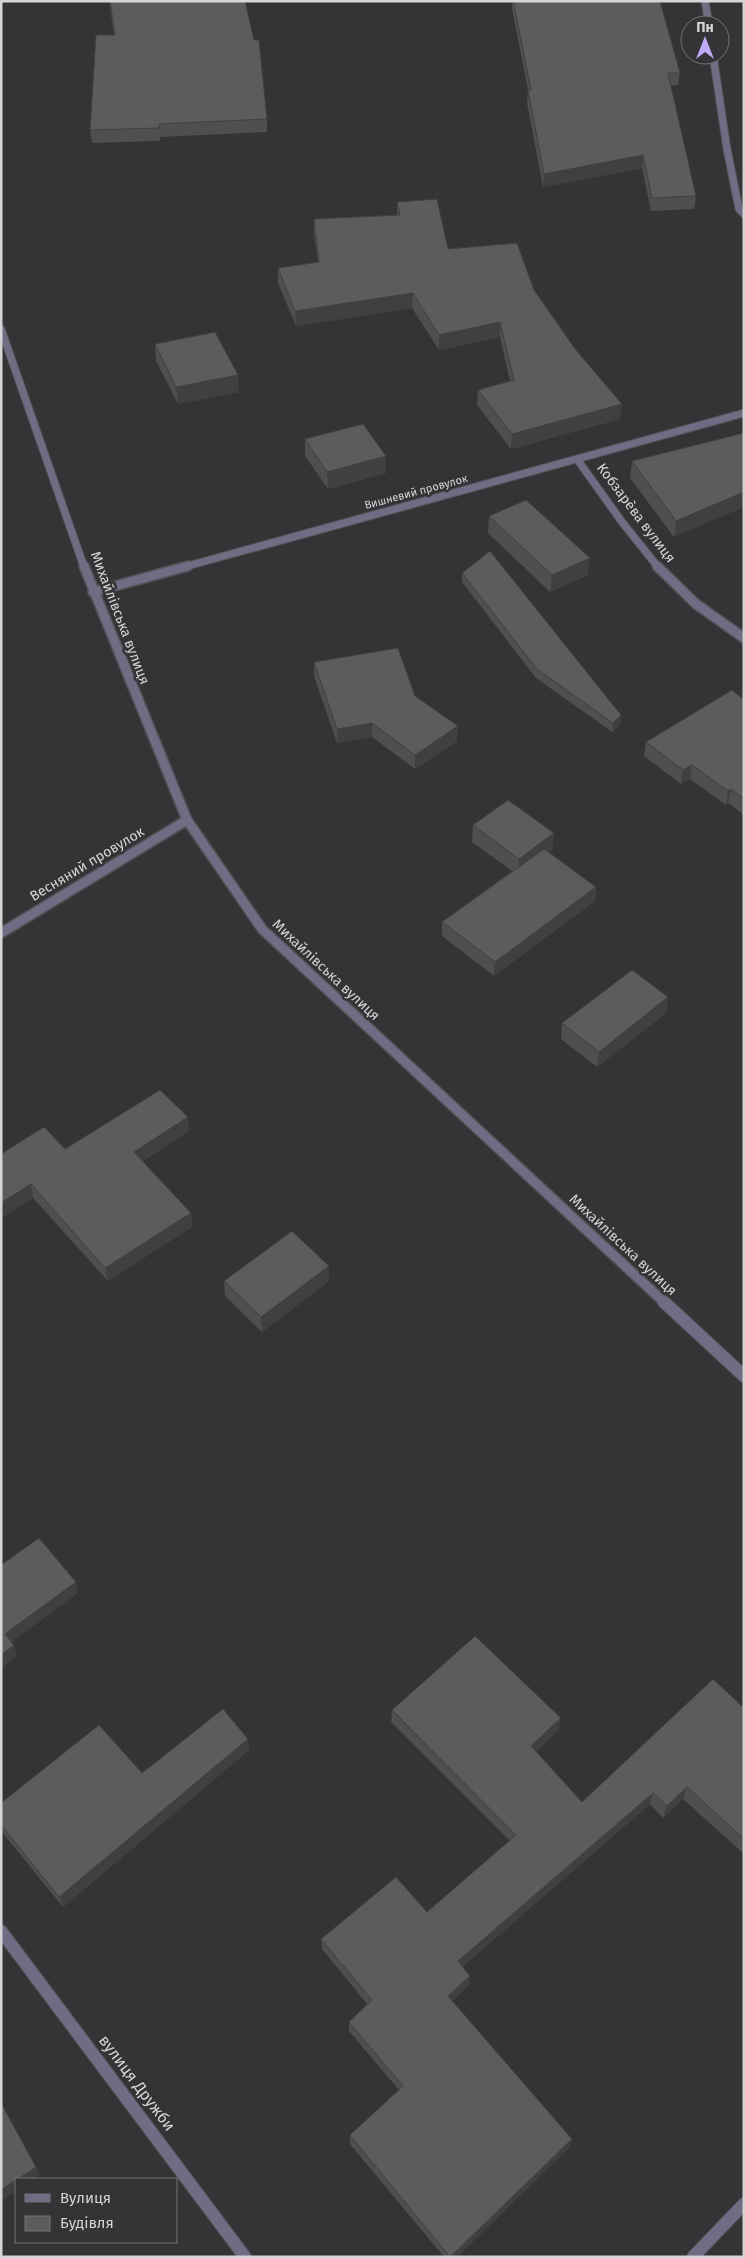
<svg xmlns="http://www.w3.org/2000/svg" width="745" height="2258" viewBox="0 0 745 2258" font-family="'Fira Sans',sans-serif">
	<style>
		.lines { fill: none; stroke-linecap: round; stroke-linejoin: round }
		.street-far2-casing { stroke: #515053; stroke-width: 9 }
		.street-far1-casing { stroke: #515053; stroke-width: 12 }
		.street-casing { stroke: #515053; stroke-width: 14 }
		.street-far2 { stroke: #716b84; stroke-width: 7 }
		.street-far1 { stroke: #716b84; stroke-width: 9 }
		.street { stroke: #716b84; stroke-width: 12 }
		.wall { fill: #4f4e51 }
		.shaded-wall { fill: #404042 }
		.building { fill: #5c5b5e; stroke: #404042 }
		.labels { text-anchor: middle; dominant-baseline: central; stroke-width: 5; stroke-linejoin: round; paint-order: stroke }
		.far-street-label { font-size: 11px; fill: #d5d5d7; stroke: #343336 }
		.street-label { font-size: 14px; fill: #d5d5d7; stroke: #343336 }
		.near-street-label { font-size: 16px; fill: #d5d5d7; stroke: #343336 }
	</style>
	<rect width="100%" height="100%" fill="#343336"/>
	<g class="lines">
		<g class="street-far2-casing">
			<g id="street-far2">
				<polyline points="705,1 709,25"/>
				<polyline points="713,55 727,149 739,209 744,214"/>
				<polyline points="1,329 84,567"/>
				<polyline points="577,459 622,522 658,567"/>
				<polyline points="184,567 744,413"/>
			</g>
		</g>
		<g class="street-far1-casing">
			<g id="street-far1">
				<polyline points="84,566 187,820 262,929 665,1303"/>
				<polyline points="657,566 696,604 744,638"/>
				<polyline points="93,592 188,566"/>
				<polyline points="1,933 187,820"/>
			</g>
		</g>
		<g class="street-casing">
			<g id="street">
				<polyline points="664,1302 744,1376"/>
				<polyline points="1,1931 245,2257"/>
				<polyline points="693,2257 744,2204"/>
			</g>
		</g>
		<use href="#street-far2" class="street-far2"/>
		<use href="#street-far1" class="street-far1"/>
		<use href="#street" class="street"/>
	</g>
	<g class="wall">
		<polygon points="109,1 245,1 267,119 267,132 160,137 160,141 92,143 90,130 114,35"/>
		<polygon points="512,1 660,1 680,73 678,85 671,86 696,196 694,209 651,211 642,168 543,187 527,103 528,90 512,9"/>
		<polygon points="397,202 448,249 534,290 620,419 511,449 477,405 478,390 510,381 500,337 439,350 412,308 296,326 278,283 278,268 318,262 314,234 314,219 397,215"/>
		<polygon points="155,344 239,392 178,404 156,361"/>
		<polygon points="744,433 674,537 630,478 632,461"/>
		<polygon points="305,439 386,456 386,473 328,489 305,456"/>
		<polygon points="489,516 588,575 550,592 488,533"/>
		<polygon points="462,573 621,715 620,724 612,732 536,678 462,582"/>
		<polygon points="314,662 415,696 457,741 415,769 372,737 337,743 314,676"/>
		<polygon points="744,700 744,815 728,803 726,805 690,779 681,784 644,756 646,742"/>
		<polygon points="473,825 554,833 552,850 549,852 596,887 595,901 494,976 442,936 442,922 512,871 472,842"/>
		<polygon points="668,997 666,1013 597,1067 561,1039 562,1023"/>
		<polygon points="189,1131 143,1161 193,1226 108,1281 33,1198 1,1218 1,1154 65,1149"/>
		<polygon points="224,1281 329,1281 262,1332 225,1296"/>
		<polygon points="744,1708 744,1854 683,1799 663,1818 650,1804 462,1967 469,1985 452,2001 570,2147 457,2257 444,2257 350,2144 350,2135 399,2090 349,2031 349,2022 367,2004 322,1949 321,1939 427,1912 510,1841 391,1722 392,1710 559,1730 536,1751 582,1802"/>
		<polygon points="248,1739 249,1750 63,1907 1,1831 1,1803 142,1773"/>
	</g>
	<g class="shaded-wall">
		<polygon points="643,155 642,168 543,187 544,174"/>
		<polygon points="413,293 412,308 296,326 295,311"/>
		<polygon points="500,322 500,337 439,350 439,335"/>
		<polygon points="238,375 239,392 178,404 176,387"/>
		<polygon points="622,404 620,419 511,449 512,434"/>
		<polygon points="386,456 386,473 328,489 327,472"/>
		<polygon points="744,492 744,507 674,537 676,521"/>
		<polygon points="590,558 588,575 550,592 552,575"/>
		<polygon points="621,715 620,724 612,732 613,723"/>
		<polygon points="372,723 372,737 337,743 337,729"/>
		<polygon points="458,726 457,741 415,769 415,755"/>
		<polygon points="692,765 690,779 681,784 683,770"/>
		<polygon points="731,789 728,803 726,805 728,791"/>
		<polygon points="554,833 552,850 518,875 519,859"/>
		<polygon points="596,887 595,901 494,976 495,962"/>
		<polygon points="668,997 666,1013 597,1067 599,1052"/>
		<polygon points="188,1117 189,1131 136,1165 134,1152"/>
		<polygon points="31,1184 33,1198 1,1218 1,1203"/>
		<polygon points="191,1213 193,1226 108,1281 105,1268"/>
		<polygon points="329,1266 329,1281 262,1332 261,1317"/>
		<polygon points="76,1582 78,1593 8,1645 5,1634"/>
		<polygon points="14,1645 17,1656 1,1668 1,1655"/>
		<polygon points="561,1718 559,1730 530,1758 531,1746"/>
		<polygon points="248,1739 249,1750 63,1907 59,1897"/>
		<polygon points="687,1787 683,1799 663,1818 667,1806"/>
		<polygon points="653,1793 650,1804 457,1971 458,1961"/>
		<polygon points="470,1976 469,1985 447,2006 448,1996"/>
		<polygon points="572,2139 570,2147 457,2257 451,2257"/>
		<polygon points="36,2167 40,2175 34,2179 18,2179"/>
		<polygon points="16,2180 16,2191 1,2201 1,2190"/>
	</g>
	<g class="building">
		<polygon points="110,1 245,1 254,40 259,40 267,119 159,124 159,128 90,130 96,35 115,35"/>
		<polygon points="513,1 660,1 680,73 668,73 696,196 652,198 643,155 544,174 528,90 531,90"/>
		<polygon points="437,199 448,249 517,243 534,290 576,350 622,404 512,434 478,390 514,380 500,322 439,335 413,293 295,311 278,268 319,262 314,219 400,215 397,202"/>
		<polygon points="215,332 238,375 176,387 155,344"/>
		<polygon points="363,424 386,456 327,472 305,439"/>
		<polygon points="744,433 744,492 676,521 632,461"/>
		<polygon points="526,500 590,558 552,575 489,516"/>
		<polygon points="490,551 621,715 613,723 537,669 462,573"/>
		<polygon points="398,648 415,696 458,726 415,755 372,723 337,729 314,662"/>
		<polygon points="732,690 744,700 744,799 731,789 728,791 692,765 683,770 646,742"/>
		<polygon points="508,800 554,833 519,859 473,825"/>
		<polygon points="544,849 596,887 495,962 442,922"/>
		<polygon points="632,970 668,997 599,1052 562,1023"/>
		<polygon points="160,1090 188,1117 134,1152 191,1213 105,1268 31,1184 1,1203 1,1154 44,1127 65,1149"/>
		<polygon points="292,1231 329,1266 261,1317 224,1281"/>
		<polygon points="39,1538 76,1582 5,1634 14,1645 1,1655 1,1565"/>
		<polygon points="475,1636 561,1718 531,1746 582,1802 713,1679 744,1708 744,1839 687,1787 667,1806 653,1793 458,1961 470,1976 448,1996 572,2139 450,2257 350,2135 403,2086 349,2022 372,2000 321,1939 396,1877 427,1912 516,1835 392,1710"/>
		<polygon points="223,1709 248,1739 59,1897 1,1825 1,1803 99,1725 142,1773"/>
		<polygon points="1,2103 36,2167 18,2179 16,2179 16,2180 1,2190"/>
	</g>
	<g class="labels">
		<g class="far-street-label">
			<text transform="translate(416 492) rotate(-15)">Вишневий провулок</text>
		</g>
		<g class="street-label">
			<text transform="translate(636 513) rotate(53)">Кобзарèва вулиця</text>
			<text transform="translate(120 618) rotate(69)">Михайлівська вулиця</text>
			<text transform="translate(87 864) rotate(-31)">Весняний провулок</text>
			<text transform="translate(326 970) rotate(43)">Михайлівська вулиця</text>
			<text transform="translate(623 1245) rotate(43)">Михайлівська вулиця</text>
		</g>
		<g class="near-street-label">
			<text transform="translate(137 2083) rotate(53)">вулиця Дружби</text>
		</g>
	</g>
	<rect width="745" height="2258" fill="none" stroke="#d5d5d7" stroke-width="5"/>
	<rect x="15" y="2178" width="162" height="65" fill="#343336" stroke="#747476"/>
	<rect x="25" y="2194" width="25" height="8" fill="#716b84" stroke="#747476"/>
	<text x="60" y="2203" font-size="15" fill="#d5d5d7">Вулиця</text>
	<rect x="25" y="2216" width="25" height="15" fill="#5c5b5e" stroke="#747476"/>
	<text x="60" y="2228" font-size="15" fill="#d5d5d7">Будівля</text>
	<g transform="translate(705 40)"><circle r="24" fill="#343336" stroke="#747476"/>
	<path d="M0-4L9 19L0 12L-9 19Z" fill="#bda9f5"/>
	<text y="-8" font-size="14" font-weight="bold" text-anchor="middle" fill="#d5d5d7">Пн</text>
	</g>
</svg>
